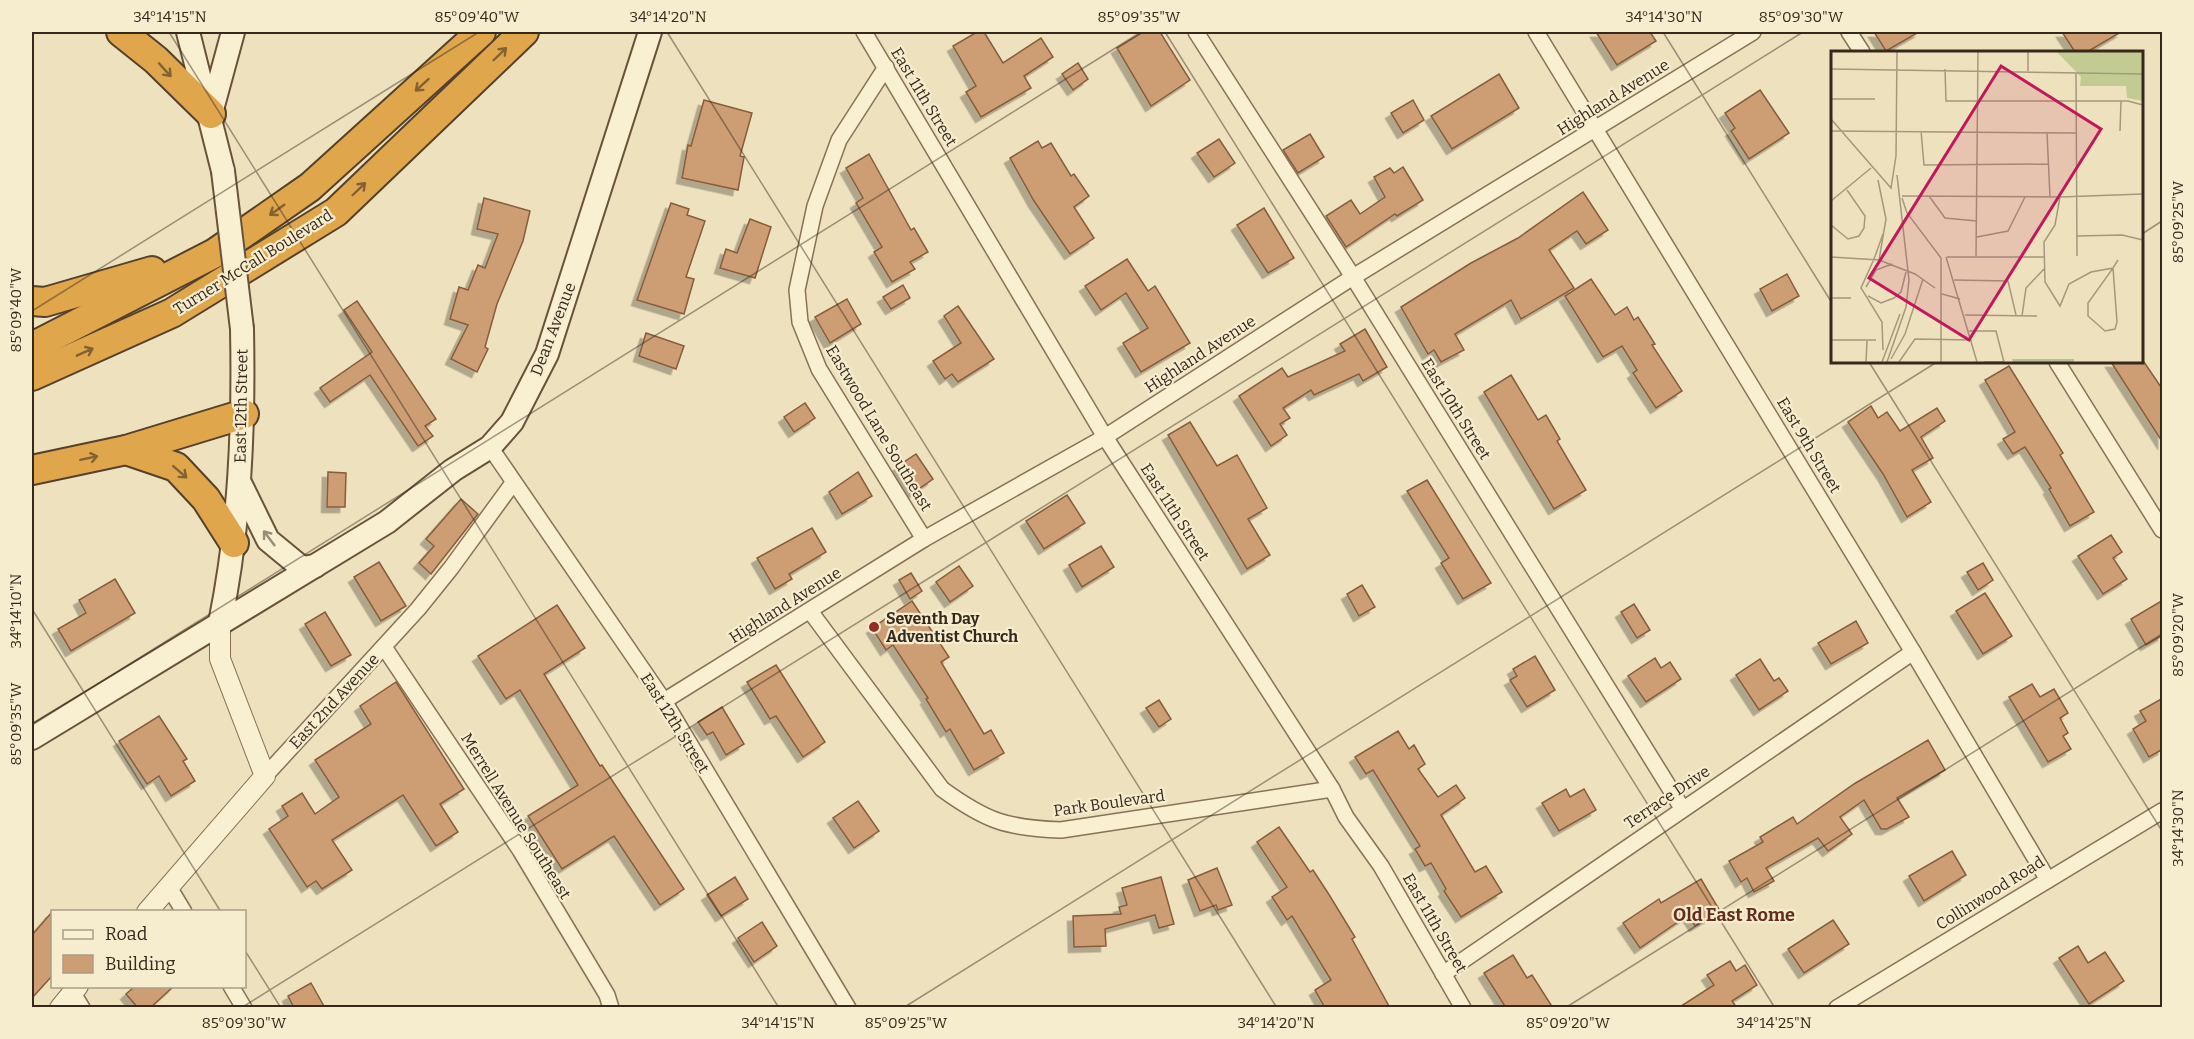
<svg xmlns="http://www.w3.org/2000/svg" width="2194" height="1039" viewBox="0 0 2194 1039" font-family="Bitter,serif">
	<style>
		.building { fill: #cd9d73; stroke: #865d3c; stroke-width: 1.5; filter: url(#shadow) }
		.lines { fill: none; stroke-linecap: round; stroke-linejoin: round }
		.minor-casing { stroke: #877257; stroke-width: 18 }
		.tertiary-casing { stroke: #877257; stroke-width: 22 }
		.secondary-casing { stroke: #68533a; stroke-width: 26 }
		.motorway-casing { stroke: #54402b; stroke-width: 32 }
		.minor { stroke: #f9efd1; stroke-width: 15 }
		.tertiary { stroke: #f9efd1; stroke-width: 20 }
		.secondary { stroke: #f9efd1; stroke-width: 22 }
		.motorway { stroke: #e0a64c; stroke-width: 28 }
		.secondary-bridge-casing { stroke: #68533a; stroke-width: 26; stroke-linecap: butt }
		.secondary-bridge { stroke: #f9efd1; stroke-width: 22 }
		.oneway { stroke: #826132 }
		.oneway2 { stroke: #988c76 }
		.ticks { fill: none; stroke: #36291c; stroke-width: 1.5; stroke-opacity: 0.45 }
		.poi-dot { fill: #962b26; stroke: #f6ecce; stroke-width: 2 }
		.labels { text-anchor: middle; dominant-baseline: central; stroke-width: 4.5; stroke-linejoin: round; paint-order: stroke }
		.street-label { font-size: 16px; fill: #36291c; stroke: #f6ecce }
		.poi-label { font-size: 16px; font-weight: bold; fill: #36291c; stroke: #f6ecce; text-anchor: start }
		.neighbourhood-label { font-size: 18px; font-weight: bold; fill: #632d1a; stroke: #f6ecce }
		.inset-road { fill: none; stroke: #a4987d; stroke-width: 1.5 }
		.view { fill: #c2185b; fill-opacity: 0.15; stroke: #c2185b; stroke-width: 3 }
		.inset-edge { fill: none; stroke: #36291c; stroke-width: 3 }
		.neatline { fill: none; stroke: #36291c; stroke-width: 2 }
		.ticks-label { font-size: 15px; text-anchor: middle; fill: #36291c }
	</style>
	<defs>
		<filter id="shadow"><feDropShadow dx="-5.5" dy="5.5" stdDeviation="0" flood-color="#0004"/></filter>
	</defs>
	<rect width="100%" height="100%" fill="#eee2be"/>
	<g class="building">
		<polygon points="977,32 984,32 1003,63 1041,38 1053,57 1024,76 1031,88 981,117 966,92 976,86 953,46"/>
		<polygon points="1143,32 1160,32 1190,80 1151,106 1117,48"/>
		<polygon points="1596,32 1650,32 1656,41 1617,65"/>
		<polygon points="1874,32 1919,32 1886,51"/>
		<polygon points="2062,32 2121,32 2087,52 2075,52"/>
		<polygon points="1078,63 1088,79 1073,90 1062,74"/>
		<polygon points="1499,74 1519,108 1452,149 1431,116"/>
		<polygon points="1760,90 1789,133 1749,159 1731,131 1735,128 1725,113"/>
		<polygon points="704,100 752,113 740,156 744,157 738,190 682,178 688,145 691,146"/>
		<polygon points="1413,100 1424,120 1403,133 1391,113"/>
		<polygon points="1310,134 1324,157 1298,173 1283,150"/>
		<polygon points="1219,139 1235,163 1214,177 1197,153"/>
		<polygon points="1038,141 1042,148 1051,143 1071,176 1074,174 1089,196 1074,207 1094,238 1070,254 1034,201 1010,158"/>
		<polygon points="869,154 911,230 914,228 928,252 910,262 915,269 892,282 874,252 882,247 856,203 863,198 846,168"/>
		<polygon points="1403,167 1423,200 1397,216 1395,214 1346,247 1326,216 1351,200 1360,214 1385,197 1374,177 1390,168 1394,173"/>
		<polygon points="1583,192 1608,230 1586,244 1577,231 1549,250 1574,288 1521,319 1511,300 1455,334 1464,350 1441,362 1434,350 1428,354 1401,307 1471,263 1518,238"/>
		<polygon points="484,198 530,211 523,241 497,304 485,347 488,349 477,372 451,359 468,325 450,319 459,287 468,290 478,265 485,268 498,234 477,229"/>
		<polygon points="671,203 689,209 687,215 705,221 686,277 694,279 684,314 637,300"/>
		<polygon points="1264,208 1294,258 1268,273 1237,225"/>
		<polygon points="750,219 771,227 755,278 720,268 726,249 737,253"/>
		<polygon points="1127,259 1148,291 1155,286 1190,343 1141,372 1123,343 1148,328 1126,293 1101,310 1085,286"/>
		<polygon points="1787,274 1799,296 1772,311 1760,289"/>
		<polygon points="1591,279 1615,315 1627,307 1634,320 1638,317 1655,344 1652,345 1682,391 1656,408 1633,373 1637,370 1622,346 1603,357 1565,296"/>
		<polygon points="903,285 910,298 891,309 883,297"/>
		<polygon points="847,299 861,324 830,343 815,317"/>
		<polygon points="357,301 436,419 425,426 433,436 418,446 370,375 330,402 320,388 372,352 344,310"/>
		<polygon points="958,306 994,359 958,382 952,374 945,379 933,361 961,343 944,316"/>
		<polygon points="1365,329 1387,367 1363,381 1359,374 1314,395 1311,390 1283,408 1290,418 1280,424 1287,435 1271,446 1239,396 1282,368 1288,377 1345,351 1340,344"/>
		<polygon points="646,333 684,346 676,369 639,356"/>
		<polygon points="2111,362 2144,362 2163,390 2163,443"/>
		<polygon points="2009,366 2063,453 2060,455 2094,512 2070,526 2049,489 2051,488 2025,447 2013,454 2003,439 2015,432 1985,380"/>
		<polygon points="1511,375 1538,420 1546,415 1560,439 1557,441 1586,490 1554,509 1484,392"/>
		<polygon points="805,403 815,418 794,432 784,417"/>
		<polygon points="1871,406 1878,418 1887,412 1900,431 1937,408 1945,421 1921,437 1933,458 1912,470 1931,502 1907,517 1883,474 1848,422"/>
		<polygon points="1190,422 1217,466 1237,455 1267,508 1248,519 1270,555 1247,569 1168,435"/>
		<polygon points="916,454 933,479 913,493 895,468"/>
		<polygon points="328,472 346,473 345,507 327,507"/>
		<polygon points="858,472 872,496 842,514 829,492"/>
		<polygon points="1427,480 1491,583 1463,599 1441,563 1449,558 1407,491"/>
		<polygon points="1067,495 1085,523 1044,549 1026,521"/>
		<polygon points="461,499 478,514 431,574 419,563 434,546 426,539"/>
		<polygon points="812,528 826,552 789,574 792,579 775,589 757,558"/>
		<polygon points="2111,535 2122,552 2113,558 2127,579 2103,594 2078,556"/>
		<polygon points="1101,546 1114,567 1082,587 1069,565"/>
		<polygon points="379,562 406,606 381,621 354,577"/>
		<polygon points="1983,563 1993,580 1978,590 1967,572"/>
		<polygon points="959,566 973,586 950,602 936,582"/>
		<polygon points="911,573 922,591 910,599 899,580"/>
		<polygon points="115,579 135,613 71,651 58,629 86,613 79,600"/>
		<polygon points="1362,585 1375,607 1359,616 1347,594"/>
		<polygon points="1985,593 2012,636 1983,654 1956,611"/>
		<polygon points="2163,600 2163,635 2146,645 2131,619"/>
		<polygon points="912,601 949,657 941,662 984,734 991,730 1004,753 974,770 950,729 946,732 926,699 928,698 893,645 886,650 872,628"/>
		<polygon points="1634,604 1650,630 1637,638 1621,612"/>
		<polygon points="557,605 585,648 544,674 600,766 602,765 684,889 660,905 614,836 562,869 528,816 578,785 520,690 506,699 478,656"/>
		<polygon points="325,612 351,655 331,666 305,624"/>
		<polygon points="1856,621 1868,643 1831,664 1818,643"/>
		<polygon points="1535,656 1555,690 1527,707 1510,680 1517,676 1513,669"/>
		<polygon points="1655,658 1661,668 1670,662 1681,679 1646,702 1628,676"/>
		<polygon points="1760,659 1774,681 1779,678 1788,691 1759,710 1736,675"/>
		<polygon points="776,665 825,742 803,757 776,716 770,719 747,682"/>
		<polygon points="396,682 464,789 440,804 458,832 436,846 403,795 332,840 352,870 322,889 316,881 307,887 269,829 288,816 282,806 302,793 315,814 339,797 315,760 371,724 360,706"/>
		<polygon points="2032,684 2040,697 2054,689 2068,713 2060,718 2068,733 2063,736 2071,749 2048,762 2009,697"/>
		<polygon points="2163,698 2163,749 2149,757 2133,729 2146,721 2140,711"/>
		<polygon points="1159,700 1171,719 1159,727 1146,708"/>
		<polygon points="722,707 744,744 726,755 713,732 707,735 698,722"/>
		<polygon points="159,716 187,759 183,761 195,781 171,796 159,776 147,784 119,741"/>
		<polygon points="1398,731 1409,749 1414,745 1425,764 1418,769 1438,797 1456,785 1465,798 1441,815 1475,872 1486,866 1502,892 1461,917 1444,891 1446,889 1431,863 1425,866 1415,849 1420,846 1373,770 1366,774 1355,757"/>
		<polygon points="1928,740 1945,770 1897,798 1909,817 1887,829 1881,829 1864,800 1840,817 1852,834 1828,851 1818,838 1766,868 1774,881 1754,892 1747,878 1741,882 1729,861 1763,842 1760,837 1793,817 1797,824 1854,784"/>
		<polygon points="1566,789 1570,797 1584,789 1596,810 1559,831 1542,803"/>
		<polygon points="858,801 879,831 854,848 833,818"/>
		<polygon points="1279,827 1310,872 1313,870 1328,893 1355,937 1352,939 1390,1008 1325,1008 1315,990 1331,980 1292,916 1287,920 1272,897 1287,887 1257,842"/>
		<polygon points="1952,851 1966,875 1924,901 1909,876"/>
		<polygon points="1217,868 1232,905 1218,910 1216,905 1200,911 1188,880"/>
		<polygon points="735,877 748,899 721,916 707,895"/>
		<polygon points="1161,877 1174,924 1159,928 1155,915 1105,929 1106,946 1074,947 1073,916 1121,914 1119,907 1127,905 1122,888"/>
		<polygon points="1701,879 1720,911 1695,926 1688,915 1640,948 1623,923 1659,899 1661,903"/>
		<polygon points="52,912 52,976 32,998 32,935"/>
		<polygon points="1833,920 1849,944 1804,973 1788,949"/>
		<polygon points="762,922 777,946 754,962 738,938"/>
		<polygon points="2078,946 2088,963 2105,952 2124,981 2089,1004 2059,958"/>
		<polygon points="1513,955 1527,978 1532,975 1553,1008 1506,1008 1484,973"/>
		<polygon points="1730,961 1736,971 1745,965 1757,985 1732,1001 1737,1008 1678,1008 1714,985 1707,975"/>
		<polygon points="311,983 325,1008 294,1008 288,996"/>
		<polygon points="134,987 173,987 150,1008 138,1008 126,994"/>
	</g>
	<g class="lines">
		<g class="minor-casing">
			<g id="minor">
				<polyline points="864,32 1105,437 1332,789 1346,817 1381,866 1463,1008"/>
				<polyline points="1196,32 1353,277 1682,808"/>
				<polyline points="1536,32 1913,652 2048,880"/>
				<polyline points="1849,32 1862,52"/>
				<polyline points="886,67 839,140 815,206 797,290 800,322 819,369 924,539"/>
				<polyline points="2057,362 2162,530"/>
				<polyline points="490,447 664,701 848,1008"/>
				<path d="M810 611 942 789C986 821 1006 828 1061 830L1332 789"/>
				<polyline points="384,647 520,850 607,995 611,1008"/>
				<polyline points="664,701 924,539 1105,437 1353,277 1753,32"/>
				<polyline points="265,776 418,609 451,568 513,483"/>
				<polyline points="169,887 184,912"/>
				<polyline points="1443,974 1913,652"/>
				<polyline points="231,986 244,1008"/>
				<polyline points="73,993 82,1008"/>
				<polyline points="1837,1008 2162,811"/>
			</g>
		</g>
		<g class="tertiary-casing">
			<g id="tertiary">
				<polyline points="147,912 265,776 220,659 220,623"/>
				<polyline points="60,1008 78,986"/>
			</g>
		</g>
		<g class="secondary-casing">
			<g id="secondary">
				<polyline points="188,32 223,171"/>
				<polyline points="211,113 233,32"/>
				<polyline points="241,485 268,540 302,568 315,566"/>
				<path d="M220 623C240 525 244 428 242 329"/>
				<polyline points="32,738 387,522 453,470 490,447 512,422 547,354 650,32"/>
			</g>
		</g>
		<g class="motorway-casing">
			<g id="motorway">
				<polyline points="121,32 156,60 211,114"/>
				<polyline points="32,301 45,302 152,271"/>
				<polyline points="32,347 215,253 310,187 481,32"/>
				<polyline points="32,376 172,313 336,212 524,32"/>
				<polyline points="126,450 176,467 206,499 234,543"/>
				<polyline points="32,470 126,450 244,414"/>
			</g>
		</g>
		<use href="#minor" class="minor"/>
		<use href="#tertiary" class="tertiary"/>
		<use href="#secondary" class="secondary"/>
		<use href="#motorway" class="motorway"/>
		<g class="secondary-bridge-casing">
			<polyline id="secondary-bridge" points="223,171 242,329"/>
		</g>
		<use href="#secondary-bridge" class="secondary-bridge"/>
	</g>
	<defs><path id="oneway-shaft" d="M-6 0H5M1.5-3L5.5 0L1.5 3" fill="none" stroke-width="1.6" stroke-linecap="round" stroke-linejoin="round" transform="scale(1.5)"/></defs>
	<g class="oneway">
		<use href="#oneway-shaft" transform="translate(500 54) rotate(-44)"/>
		<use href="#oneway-shaft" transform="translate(165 70) rotate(48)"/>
		<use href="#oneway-shaft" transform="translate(422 85) rotate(138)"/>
		<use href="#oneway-shaft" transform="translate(359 189) rotate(-44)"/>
		<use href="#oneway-shaft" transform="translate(277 210) rotate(145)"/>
		<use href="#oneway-shaft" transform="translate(85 352) rotate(-24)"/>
		<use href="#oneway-shaft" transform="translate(89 458) rotate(-12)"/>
		<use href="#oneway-shaft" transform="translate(180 472) rotate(41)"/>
	</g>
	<use class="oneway2" href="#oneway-shaft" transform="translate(269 538) rotate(-127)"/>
	<path class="ticks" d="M169 32 779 1008M667 32 1277 1008M1165 32 1775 1008M1663 32 1832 303M2161 32 2162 34M2142 234 2162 221M32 311 479 32M1869 362 2162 831M32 609 221 912M32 725 1141 32M244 949 281 1008M241 1008 1803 32M903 1008 1937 362M1565 1008 2162 634"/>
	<circle class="poi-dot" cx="874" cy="627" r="6"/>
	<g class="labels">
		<g class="street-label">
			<text transform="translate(924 97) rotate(59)">East 11th Street</text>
			<text transform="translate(1613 97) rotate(-32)">Highland Avenue</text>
			<text transform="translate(253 262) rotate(-32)">Turner McCall Boulevard</text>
			<text transform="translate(553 329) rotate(-69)">Dean Avenue</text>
			<text transform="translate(1200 354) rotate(-33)">Highland Avenue</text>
			<text transform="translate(241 406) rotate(-89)">East 12th Street</text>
			<text transform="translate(1456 409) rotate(58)">East 10th Street</text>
			<text transform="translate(879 428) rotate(59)">Eastwood Lane Southeast</text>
			<text transform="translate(1809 445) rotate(59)">East 9th Street</text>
			<text transform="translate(1175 512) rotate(57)">East 11th Street</text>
			<text transform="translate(785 605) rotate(-32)">Highland Avenue</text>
			<text transform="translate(334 701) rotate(-47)">East 2nd Avenue</text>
			<text transform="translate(675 723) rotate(58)">East 12th Street</text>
			<text transform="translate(1667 797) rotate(-34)">Terrace Drive</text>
			<text transform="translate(1109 803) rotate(-8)">Park Boulevard</text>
			<text transform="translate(516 816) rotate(58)">Merrell Avenue Southeast</text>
			<text transform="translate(1990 893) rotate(-32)">Collinwood Road</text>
			<text transform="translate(1435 923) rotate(60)">East 11th Street</text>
		</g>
		<g class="poi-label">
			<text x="886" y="618">Seventh Day<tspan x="886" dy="18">Adventist Church</tspan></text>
		</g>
		<g class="neighbourhood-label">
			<text x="1734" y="915">Old East Rome</text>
		</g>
	</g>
	<g transform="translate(1831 51)">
		<rect width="312" height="312" fill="#eee2be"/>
		<path d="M226 1H312V50L296 47 295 35H249L250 26Z" fill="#c2cc92"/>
		<path d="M181 308H243V311H182Z" fill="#b8c092"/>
		<path class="inset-road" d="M197 1V20M0 18 312 23M114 18 115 50H297L312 54M245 22 246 205M0 48H44M0 68 60 137 65 105 66 1M0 80 246 82M90 80 93 114 217 113M289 80 290 50M216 82 219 146M47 129 55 168 48 209M71 145 229 146 312 143M98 145 114 167 146 170M229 146 224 174 213 191 214 231 229 255 238 233 260 221 282 217 287 209M71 147 76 162 110 207V311M0 150 40 117M0 174 17 188 28 185 33 177 34 165 16 139M246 185 291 184 312 189M146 186 177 180 194 146M145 205 147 1M0 206 48 209 84 223 104 237M115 206 146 311M116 206H213M43 208 52 183M43 208 30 237 51 271 52 299M282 217 286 271 284 278 274 280 257 265V252ZM123 229 177 230 185 264M35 236 45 219 61 213M111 243 129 248M37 245 50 252 63 247 70 241 75 221M0 247H20M134 264 206 265M191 265 195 237 213 218M138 280H165L173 311H153M0 289H45M60 308 74 283 92 228M35 311 36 290M51 311 69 263M56 311 75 256 78 229 66 124M68 311 84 288 141 289"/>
		<path class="view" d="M170 15 270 78 138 289 38 227Z"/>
		<rect width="312" height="312" class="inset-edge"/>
	</g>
	<rect width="2194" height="1039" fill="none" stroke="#f6ecce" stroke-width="66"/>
	<rect x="51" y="910" width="195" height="78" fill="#f6ecce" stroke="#a99e87" stroke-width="1.5"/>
	<rect x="63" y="930" width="30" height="9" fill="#f9efd1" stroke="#a99e87" stroke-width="1.5"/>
	<text x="105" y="940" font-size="18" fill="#36291c">Road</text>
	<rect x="63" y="955" width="30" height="18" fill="#cd9d73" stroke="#a99e87" stroke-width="1.5"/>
	<text x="105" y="970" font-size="18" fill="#36291c">Building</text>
	<rect x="33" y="33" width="2128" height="973" class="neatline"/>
	<g class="ticks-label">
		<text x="170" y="22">34°14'15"N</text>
		<text x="477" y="22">85°09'40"W</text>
		<text x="668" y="22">34°14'20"N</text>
		<text x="1139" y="22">85°09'35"W</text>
		<text x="1664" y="22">34°14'30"N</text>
		<text x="1801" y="22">85°09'30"W</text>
		<text transform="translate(2178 222) rotate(-90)" y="5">85°09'25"W</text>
		<text transform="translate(16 310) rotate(-90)" y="5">85°09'40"W</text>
		<text transform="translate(16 611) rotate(-90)" y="5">34°14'10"N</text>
		<text transform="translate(2178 635) rotate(-90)" y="5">85°09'20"W</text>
		<text transform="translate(16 724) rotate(-90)" y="5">85°09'35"W</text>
		<text transform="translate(2178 828) rotate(-90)" y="5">34°14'30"N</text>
		<text x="244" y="1028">85°09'30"W</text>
		<text x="778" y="1028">34°14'15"N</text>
		<text x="906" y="1028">85°09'25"W</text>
		<text x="1276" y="1028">34°14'20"N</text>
		<text x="1568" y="1028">85°09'20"W</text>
		<text x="1774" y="1028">34°14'25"N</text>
	</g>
</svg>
